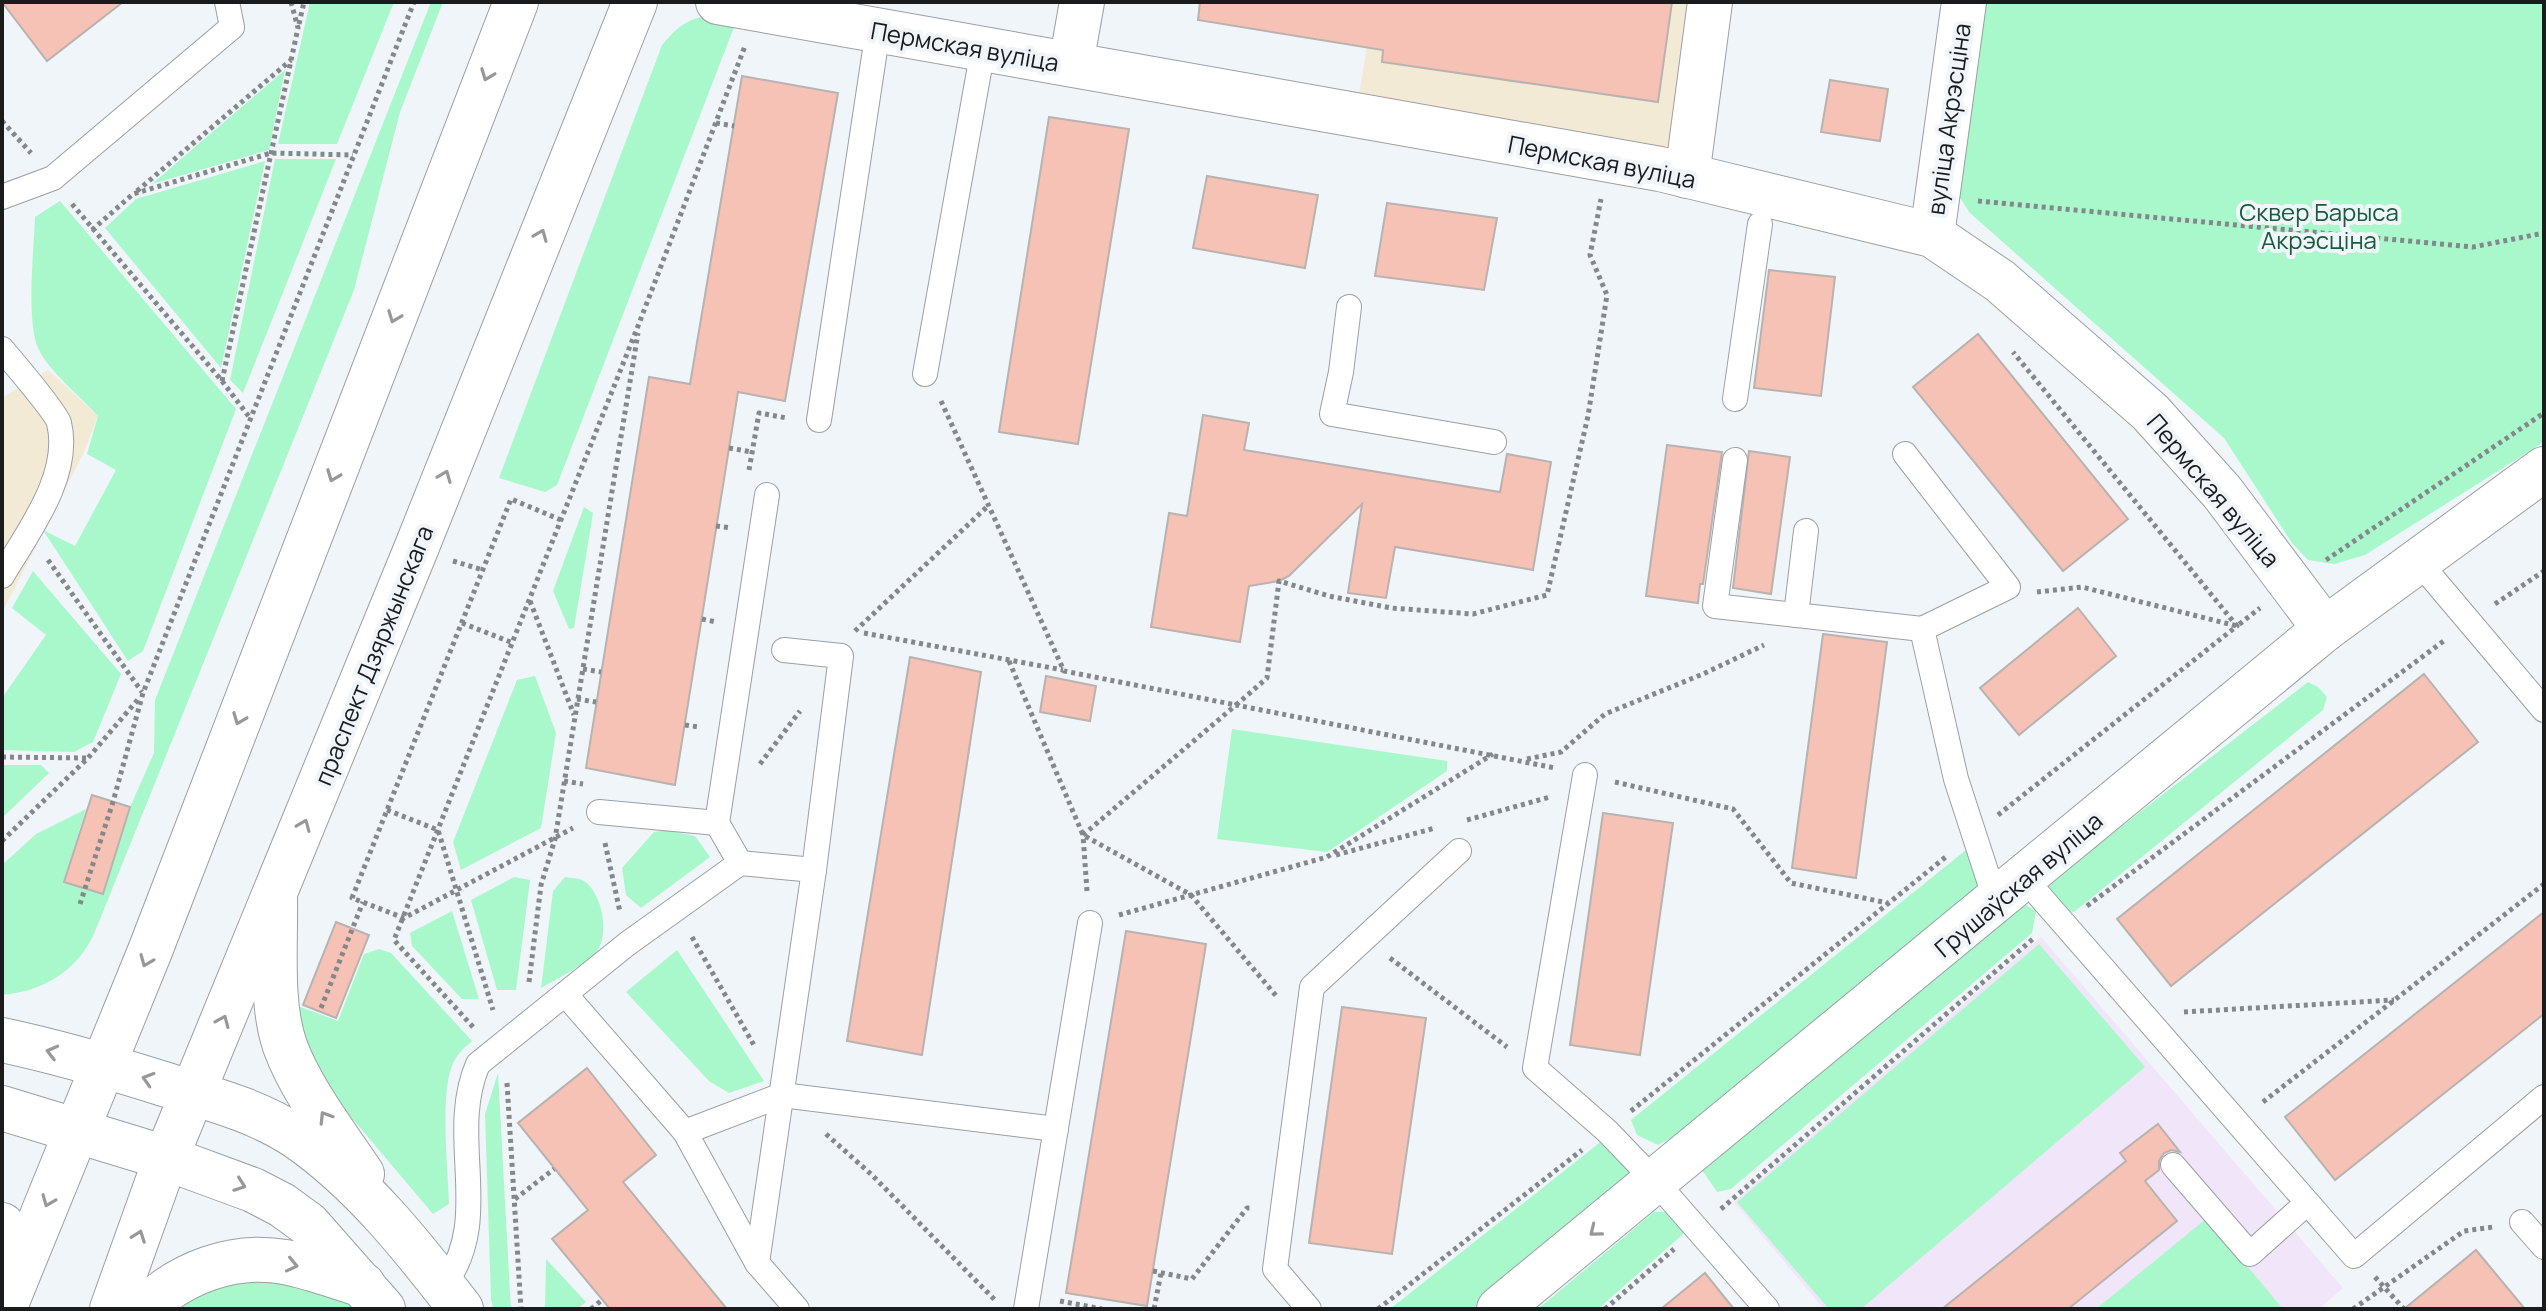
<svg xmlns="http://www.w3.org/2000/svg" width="2546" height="1311" viewBox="0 0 2546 1311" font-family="Manrope,sans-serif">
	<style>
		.commercial { fill: #f2ead4 }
		.education { fill: #f1e5f9 }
		.green { fill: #a8f8cc }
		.building { fill: #f6c2b5; stroke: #b8b2b0; stroke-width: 2 }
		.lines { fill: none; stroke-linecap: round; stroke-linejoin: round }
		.lane-casing { stroke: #9b9fa3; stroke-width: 26 }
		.street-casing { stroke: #9b9fa3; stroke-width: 46 }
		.secondary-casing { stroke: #9b9fa3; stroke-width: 46 }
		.primary-casing { stroke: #9b9fa3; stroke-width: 46 }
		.path { stroke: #85888b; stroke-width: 5; stroke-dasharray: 4 4; stroke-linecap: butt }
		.lane { stroke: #fff; stroke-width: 24 }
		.street { stroke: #fff; stroke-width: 44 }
		.secondary { stroke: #fff; stroke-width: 44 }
		.primary { stroke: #fff; stroke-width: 44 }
		.oneway { stroke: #989899 }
		.labels { text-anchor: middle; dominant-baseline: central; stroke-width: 8; stroke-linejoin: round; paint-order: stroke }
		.street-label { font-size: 24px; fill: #1a1b1d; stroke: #f0f5f9 }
		.park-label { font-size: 24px; fill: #1a5a3d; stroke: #f0f5f9 }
	</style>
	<rect width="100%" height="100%" fill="#f0f5f9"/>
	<g class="commercial">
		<polygon points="1374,2 1696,2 1675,152 1358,102"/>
		<polygon points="48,370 98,416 84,452 2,613 2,398"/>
	</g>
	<polygon class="education" points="2041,937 2343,1288 2319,1309 1824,1309 1734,1202"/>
	<g class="green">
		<polygon points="310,2 394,2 337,144 278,144"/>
		<path d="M431 2H443L400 112 354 290 94 934C76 972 43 991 2 995V865L36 834 86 809 63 883 103 893 130 807 154 753 155 700Z"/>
		<polygon points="1974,2 2544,2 2544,442 2365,555 2334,564 2308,560 2292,543 2224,438 1970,213 1960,198 1951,171"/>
		<path d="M710 15 738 17 557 485 545 492 499 478 662 45C677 27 687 19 710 15Z"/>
		<polygon points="285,70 269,150 152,184"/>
		<polygon points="275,159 336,159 243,393 230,380"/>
		<polygon points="265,161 221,368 105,228 136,199"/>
		<path d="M60 201 236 409 143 651 128 661 43 530 75 546 116 470 87 454 98 416C81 397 52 374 40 352 25 326 34 249 35 217Z"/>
		<polygon points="584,507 593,513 574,628 569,629 553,591"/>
		<polygon points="33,571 121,674 93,742 74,752 2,750 2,698 46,635 12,608"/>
		<polygon points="535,676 556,733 541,828 461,870 453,842 517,680"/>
		<polygon points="2308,682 2318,687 2327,697 2323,710 2074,912 2058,908 2046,885"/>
		<polygon points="1232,729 1447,761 1447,771 1327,852 1217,839"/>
		<polygon points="2,765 41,765 49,773 2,818"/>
		<polygon points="666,830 695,836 710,857 641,908 626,895 622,868 654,832"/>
		<polygon points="1966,850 1979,873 1981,895 1675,1136 1658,1145 1637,1135 1631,1120"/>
		<polygon points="514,877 530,880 516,990 497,990 471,900"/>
		<path d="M565 877C570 878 580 878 584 881 603 893 611 939 594 955 579 968 558 978 541 988L553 891Z"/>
		<polygon points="2019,901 2036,911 2032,933 1731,1189 1717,1192 1702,1170"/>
		<polygon points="452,911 479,999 462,999 412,946 410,933"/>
		<polygon points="2039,944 2145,1067 1861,1309 1829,1309 1737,1202"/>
		<path d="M379 949 391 953 472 1041C464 1048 456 1055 452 1066 440 1095 448 1170 449 1204L433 1214 313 1072 295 1005 338 1021 364 954Z"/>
		<polygon points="677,950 764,1081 729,1093 709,1081 626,992"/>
		<polygon points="498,1073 510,1293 511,1309 493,1309 491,1299 485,1114"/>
		<polygon points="1603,1140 1634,1176 1472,1309 1390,1309"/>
		<polygon points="1654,1212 1670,1212 1689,1229 1598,1309 1538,1309"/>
		<polygon points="2207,1218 2283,1309 2096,1309"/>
		<polygon points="546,1259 586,1302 577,1309 545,1309"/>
		<polygon points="300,1275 359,1309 180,1309 211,1283"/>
	</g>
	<g class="building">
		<polygon points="2,2 123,2 47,61"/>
		<polygon points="1200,2 1672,2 1658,102 1382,62 1383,50 1198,20"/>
		<polygon points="742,76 838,93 785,401 738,392 675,785 586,768 649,377 690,384"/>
		<polygon points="1830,80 1888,89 1880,141 1821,132"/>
		<polygon points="1049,117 1129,129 1078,444 999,432"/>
		<polygon points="1207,176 1318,195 1305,268 1193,248"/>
		<polygon points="1387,203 1497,218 1484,290 1375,276"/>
		<polygon points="1769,270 1835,277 1821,396 1754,388"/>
		<polygon points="1978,334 2128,519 2063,571 1913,387"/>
		<polygon points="1203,415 1249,423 1244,450 1500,492 1507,454 1551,462 1533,570 1395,547 1386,598 1348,593 1362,504 1289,576 1279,581 1249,586 1240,642 1151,627 1169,513 1187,516"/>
		<polygon points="1667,445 1722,452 1703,584 1700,584 1698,603 1646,596"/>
		<polygon points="1749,451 1790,457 1771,594 1733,588"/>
		<polygon points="2078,608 2116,656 2019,735 1980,688"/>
		<polygon points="1823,634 1887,642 1856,878 1792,868"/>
		<polygon points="910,657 981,672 922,1055 847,1041"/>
		<polygon points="2424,674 2478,742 2171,986 2117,919"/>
		<polygon points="1046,676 1096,686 1090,721 1040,712"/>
		<polygon points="92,795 130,807 103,894 64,882"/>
		<polygon points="1603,813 1673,823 1640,1055 1570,1045"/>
		<polygon points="2544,912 2544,1014 2335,1180 2285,1117"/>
		<polygon points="336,922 369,935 336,1018 303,1005"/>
		<polygon points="1126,931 1206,944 1147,1306 1066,1293"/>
		<polygon points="1342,1007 1426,1018 1392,1254 1309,1243"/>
		<polygon points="587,1068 656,1155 623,1182 727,1309 610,1309 552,1239 588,1210 518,1123"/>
		<polygon points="2158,1124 2180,1152 2171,1150 2164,1153 2159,1161 2159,1170 2145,1181 2177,1221 2068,1309 1942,1309 2126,1161 2120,1153"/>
		<polygon points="2476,1250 2525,1309 2404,1309"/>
		<polygon points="1705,1273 1734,1309 1661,1309"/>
	</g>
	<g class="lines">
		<g class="lane-casing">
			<g id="lane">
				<polyline points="2,197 53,178 232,27 227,2"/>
				<polyline points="1349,307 1341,372 1332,414 1494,442"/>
				<path d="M2 349C12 361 56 412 59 423 72 476 27 533 2 576"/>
				<polyline points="925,374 983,49"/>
				<polyline points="1735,399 1760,224"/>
				<polyline points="819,420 878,30"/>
				<polyline points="1905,454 2008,587 1922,629 1956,779 1996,902"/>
				<polyline points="1735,460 1715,606 1922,629"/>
				<polyline points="2418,561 2544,710"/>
				<polyline points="1796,615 1806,531"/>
				<polyline points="1585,775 1535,1068 1607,1131 1656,1182 1767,1309"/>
				<polyline points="599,812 717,823"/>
				<polyline points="740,863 814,870"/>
				<polyline points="2024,878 2354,1256 2544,1097"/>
				<polyline points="565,994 685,1132 757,1263 797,1309"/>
				<polyline points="685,1132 782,1095 1056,1129"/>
				<polyline points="2173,1165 2250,1254 2307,1203"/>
				<polyline points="2522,1222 2544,1247"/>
				<polyline points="757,1263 814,870 841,656 784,650"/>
				<path d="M443 1286C495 1219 446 1138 478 1064L627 944 740 863 717 823 767 495"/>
				<polyline points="1026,1309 1090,923"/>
				<polyline points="1309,1309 1275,1269 1312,987 1459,851"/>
			</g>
		</g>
		<g class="street-casing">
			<g id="street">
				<polyline points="718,2 1660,169 1932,235 2000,281 2150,412 2222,492 2325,629"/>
				<polyline points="1071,64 1082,2"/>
				<polyline points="1687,176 1710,2"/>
				<polyline points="1932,235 1964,2"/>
				<polyline points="1499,1309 2325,629 2544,469"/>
			</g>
		</g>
		<g class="secondary-casing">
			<g id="secondary">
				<path d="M275 897C276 943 270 1003 285 1046 301 1090 336 1135 362 1174"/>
				<path d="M2 1040C58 1052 113 1068 167 1085 212 1099 258 1111 297 1137 362 1182 413 1247 461 1309"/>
				<polyline points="2,1108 166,1158 253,1190 282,1205 308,1224 383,1309"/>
				<polyline points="2,1225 4,1309"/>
			</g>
		</g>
		<g class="primary-casing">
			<g id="primary">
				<polyline points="4,1309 150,951 516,2"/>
				<polyline points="112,1309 166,1158 416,549 635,2"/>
				<path d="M144 1309C181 1272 234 1253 285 1262 311 1267 337 1277 363 1285"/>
			</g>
		</g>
		<g class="path">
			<polyline points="299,24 304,2"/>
			<polyline points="2,121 31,153"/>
			<polyline points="716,123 734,126"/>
			<polyline points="137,191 291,60"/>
			<polyline points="1978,201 2473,247 2544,233"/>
			<polyline points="72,204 222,381 250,418"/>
			<polyline points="92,230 133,194 271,153 353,155"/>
			<polyline points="222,381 298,28 291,2"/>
			<polyline points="941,401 1064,671 1236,705 1267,678 1279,581 1329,596 1391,608 1473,614 1547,595 1588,416 1607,295 1590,255 1601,199"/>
			<polyline points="729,448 752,452"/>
			<polyline points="749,470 759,413 787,418"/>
			<polyline points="561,520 511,499 352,898 404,918 573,828"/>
			<polyline points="716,526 731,528"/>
			<polyline points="48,560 142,692"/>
			<polyline points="2326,560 2544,413"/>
			<polyline points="453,561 483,570"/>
			<polyline points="2037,592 2082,587 2237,626 2260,608"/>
			<polyline points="530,601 574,715"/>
			<polyline points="2495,604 2544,571"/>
			<polyline points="702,619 716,622"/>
			<polyline points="462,623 513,643"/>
			<polyline points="855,631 989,505"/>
			<polyline points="864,633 1063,670"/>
			<polyline points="1009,661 1083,835 1191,895 1278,998"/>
			<polyline points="583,669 601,672"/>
			<polyline points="577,699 596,702"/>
			<polyline points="685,725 699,727"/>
			<polyline points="2,757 87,758"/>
			<polyline points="1527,759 1561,752 1605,714 1703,674 1764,645"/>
			<polyline points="760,764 800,711"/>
			<polyline points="564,781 583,784"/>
			<polyline points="1615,782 1733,809 1791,883 1888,903"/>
			<polyline points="387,810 438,830 493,1010"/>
			<polyline points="1998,815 2237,626 2013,352"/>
			<polyline points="1467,820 1550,797"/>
			<polyline points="2,841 88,758 140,697"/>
			<polyline points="605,843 620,912"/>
			<polyline points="1336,855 1435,828"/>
			<polyline points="1087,891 1083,835 1236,705 1555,768"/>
			<polyline points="80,904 113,802 143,693 414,2"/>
			<polyline points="2087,906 2445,640"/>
			<polyline points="1119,915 1327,857 1493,754"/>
			<polyline points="692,937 755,1047"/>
			<polyline points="1390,958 1507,1047"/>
			<polyline points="529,982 541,885 555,839 638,333"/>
			<polyline points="321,1008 363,902"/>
			<polyline points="2184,1012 2394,1000"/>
			<polyline points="473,1027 394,940 640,321 745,46"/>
			<polyline points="507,1083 521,1309"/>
			<polyline points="2263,1102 2544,884"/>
			<polyline points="1631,1111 1947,856"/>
			<polyline points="826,1134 872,1175 995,1300"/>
			<polyline points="515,1199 554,1169"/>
			<polyline points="1721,1209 2034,938"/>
			<polyline points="1153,1271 1192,1279 1247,1208 1252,1208"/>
			<polyline points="2375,1277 2404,1309"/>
			<polyline points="1060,1301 1102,1309"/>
			<polyline points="591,1309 602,1300"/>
			<polyline points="1154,1309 1161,1273"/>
			<polyline points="1378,1309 1582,1150"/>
			<polyline points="1605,1309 1674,1249"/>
			<polyline points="2353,1309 2464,1231 2493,1227"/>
		</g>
		<use href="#lane" class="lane"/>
		<use href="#street" class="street"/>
		<use href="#secondary" class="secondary"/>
		<use href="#primary" class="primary"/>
	</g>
	<defs><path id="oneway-chevron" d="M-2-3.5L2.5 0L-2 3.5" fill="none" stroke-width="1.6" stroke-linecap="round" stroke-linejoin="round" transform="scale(2)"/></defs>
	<g class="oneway">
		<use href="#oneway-chevron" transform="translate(487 75) rotate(111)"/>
		<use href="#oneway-chevron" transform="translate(541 235) rotate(-68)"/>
		<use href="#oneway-chevron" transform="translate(394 317) rotate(111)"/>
		<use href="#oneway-chevron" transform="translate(333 476) rotate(111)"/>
		<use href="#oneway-chevron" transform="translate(445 476) rotate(-68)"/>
		<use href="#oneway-chevron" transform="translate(239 719) rotate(111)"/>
		<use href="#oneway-chevron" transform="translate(304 825) rotate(-68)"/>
		<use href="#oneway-chevron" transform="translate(146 961) rotate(112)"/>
		<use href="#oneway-chevron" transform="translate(223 1021) rotate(-67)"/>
		<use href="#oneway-chevron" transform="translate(52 1052) rotate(-166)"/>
		<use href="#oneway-chevron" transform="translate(148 1079) rotate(-163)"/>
		<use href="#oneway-chevron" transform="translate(325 1117) rotate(-122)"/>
		<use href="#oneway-chevron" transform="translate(240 1185) rotate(20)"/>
		<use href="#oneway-chevron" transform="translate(48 1201) rotate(112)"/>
		<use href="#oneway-chevron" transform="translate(1595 1231) rotate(141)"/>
		<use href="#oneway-chevron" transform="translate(139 1236) rotate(-70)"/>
		<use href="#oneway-chevron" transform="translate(292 1265) rotate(13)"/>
	</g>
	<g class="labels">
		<g class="street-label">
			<text transform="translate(965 46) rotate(10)">Пермская вуліца</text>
			<text transform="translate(1948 119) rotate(-82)">вуліца Акрэсціна</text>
			<text transform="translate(1602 161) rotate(11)">Пермская вуліца</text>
			<text transform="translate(2214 490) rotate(50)">Пермская вуліца</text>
			<text transform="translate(373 655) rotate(-68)">праспект Дзяржынскага</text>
			<text transform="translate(2018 884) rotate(-40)">Грушаўская вуліца</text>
		</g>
		<g class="park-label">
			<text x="2319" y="211">Сквер Барыса<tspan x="2319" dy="28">Акрэсціна</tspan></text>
		</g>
	</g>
	<rect width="2546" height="1311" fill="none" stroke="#1a1b1d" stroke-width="8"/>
</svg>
